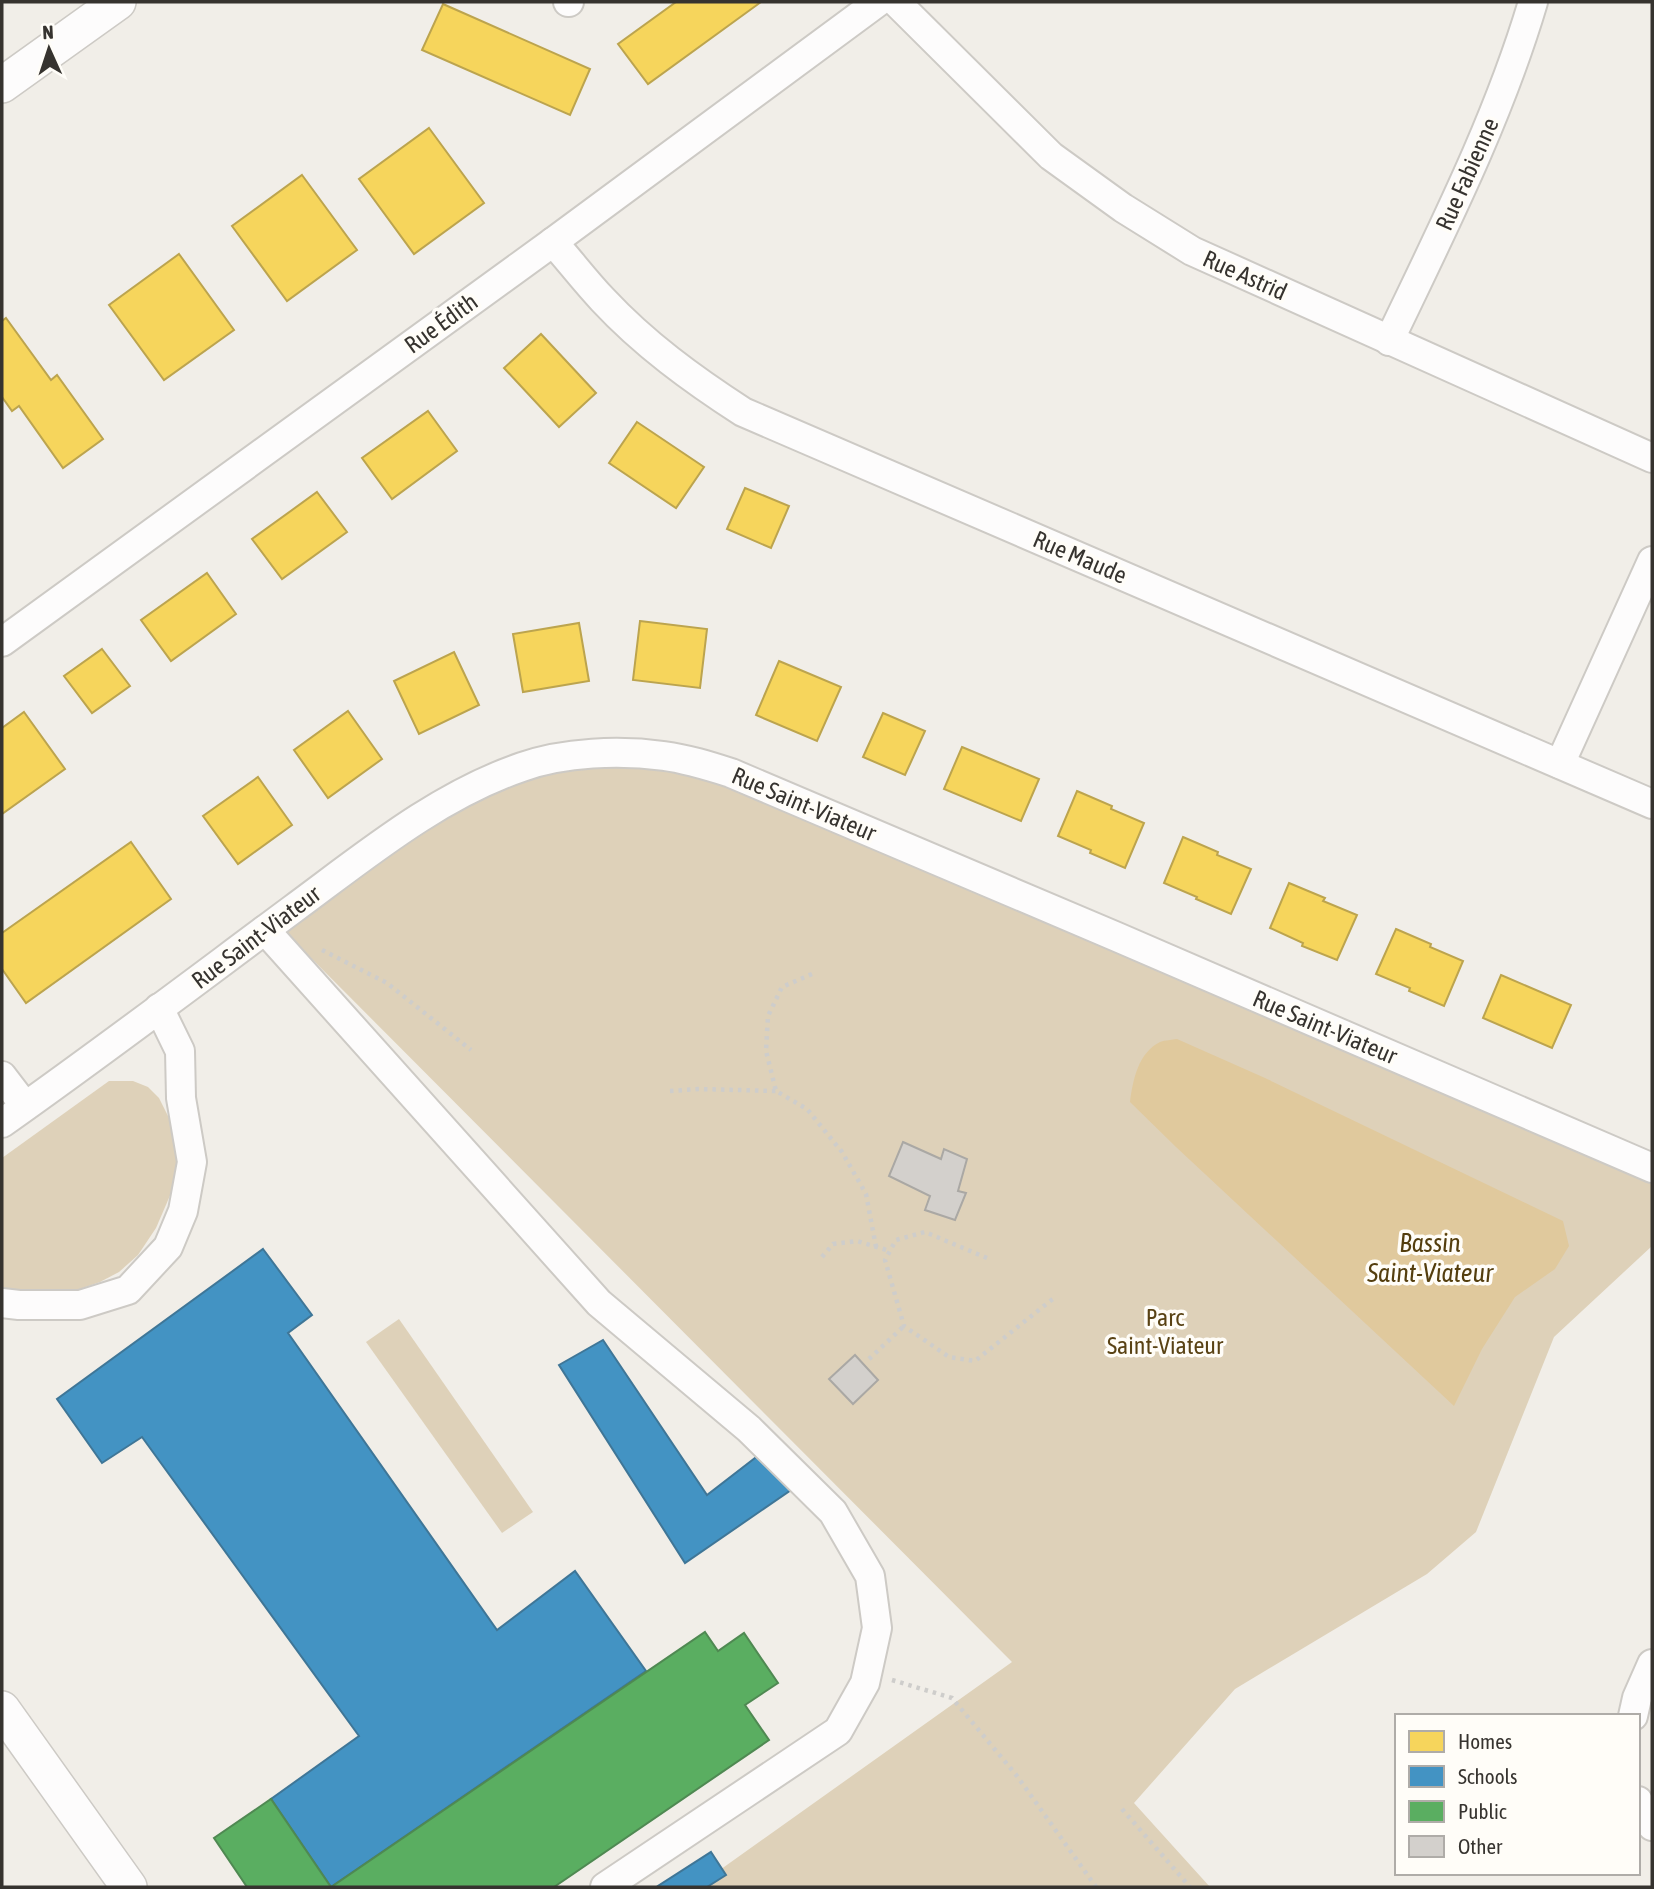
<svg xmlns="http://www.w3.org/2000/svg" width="1654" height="1889" viewBox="0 0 1654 1889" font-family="'Asap Condensed',sans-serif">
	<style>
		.green { fill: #ded1b9 }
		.water { fill: #e0c99d }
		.homes { fill: #f6d55c; stroke: #bca44e; stroke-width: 2 }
		.schools { fill: #4393c3; stroke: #3f7697; stroke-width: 2 }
		.public { fill: #5aae61; stroke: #4f8952; stroke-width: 2 }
		.building { fill: #d3d0cc; stroke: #aaa8a4; stroke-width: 2 }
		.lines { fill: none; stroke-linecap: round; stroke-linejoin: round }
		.minor-casing { stroke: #cdcac5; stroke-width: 32 }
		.major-casing { stroke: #cdcac5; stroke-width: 38 }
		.path { stroke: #cecdcb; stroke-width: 4.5; stroke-dasharray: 3.5 5; stroke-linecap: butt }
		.minor { stroke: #fdfcfc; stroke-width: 28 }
		.major { stroke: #fdfcfc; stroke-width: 35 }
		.labels { text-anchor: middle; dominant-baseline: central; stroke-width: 7; stroke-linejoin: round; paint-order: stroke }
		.street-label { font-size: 24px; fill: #36332f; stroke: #fffdf8 }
		.park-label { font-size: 24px; fill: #594214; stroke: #fffdf8 }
		.water-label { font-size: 26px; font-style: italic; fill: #543e0e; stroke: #fffdf8 }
	</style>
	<rect width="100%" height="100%" fill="#f1eee8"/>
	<g class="green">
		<polygon points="664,756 1652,1168 1652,1246 1554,1337 1476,1532 1427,1574 1235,1689 1134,1803 1210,1887 696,1887 1012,1662 309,956 277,921 523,766"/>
		<polygon points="109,1081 133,1081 148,1087 159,1098 172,1124 179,1160 178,1177 156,1228 138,1255 119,1272 100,1282 71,1292 46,1293 2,1289 2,1158"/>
		<polygon points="399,1319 533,1512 502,1533 366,1342"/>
	</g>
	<path class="water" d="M1177 1039 1265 1078 1563 1221 1569 1246 1555 1269 1515 1297 1482 1349 1454 1406 1176 1147 1130 1102C1133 1080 1138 1053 1160 1042 1165 1040 1172 1040 1177 1039Z"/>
	<g class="homes">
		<polygon points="676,2 761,2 648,84 618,44"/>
		<polygon points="443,4 590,69 570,115 422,50"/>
		<polygon points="429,128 484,203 414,254 359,179"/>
		<polygon points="302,175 357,250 287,301 232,226"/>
		<polygon points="179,254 234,330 164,380 109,305"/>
		<polygon points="6,318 51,380 57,375 103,439 63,468 19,406 12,411 2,397 2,321"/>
		<polygon points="541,334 596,393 559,427 504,368"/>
		<polygon points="428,411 457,451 392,499 362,458"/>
		<polygon points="637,422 704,467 676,508 609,463"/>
		<polygon points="745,488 789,506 771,548 727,529"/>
		<polygon points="317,492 347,532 282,579 252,539"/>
		<polygon points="207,573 236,614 171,661 141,620"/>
		<polygon points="640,621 707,629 700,688 633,680"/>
		<polygon points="579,623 589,681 523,692 513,634"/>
		<polygon points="102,649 130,686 92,713 64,676"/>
		<polygon points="454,652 479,705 419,734 394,681"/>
		<polygon points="779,661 841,687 817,741 756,715"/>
		<polygon points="348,711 382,759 328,798 294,750"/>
		<polygon points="24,712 65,769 2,814 2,728"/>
		<polygon points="883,713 925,731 905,775 863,757"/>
		<polygon points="962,747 1039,779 1021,821 944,789"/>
		<polygon points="258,777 292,825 238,864 203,816"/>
		<polygon points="1077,791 1112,806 1111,809 1144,823 1125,868 1090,853 1091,850 1058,836"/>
		<polygon points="1183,837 1218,852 1217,855 1251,869 1231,914 1196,899 1197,897 1164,883"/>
		<polygon points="131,842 171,899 26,1003 2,969 2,933"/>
		<polygon points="1289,883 1325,898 1323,901 1357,915 1337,960 1302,946 1303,943 1270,928"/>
		<polygon points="1396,929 1431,944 1430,947 1463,961 1444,1006 1409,991 1410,988 1376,974"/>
		<polygon points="1501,975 1571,1005 1552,1048 1483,1018"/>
	</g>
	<g class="schools">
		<polygon points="263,1249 312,1315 288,1333 497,1630 575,1571 646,1671 331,1887 271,1799 359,1736 142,1437 102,1463 57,1399"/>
		<polygon points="603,1340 707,1495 768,1448 794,1488 685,1563 559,1365"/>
		<polygon points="711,1852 726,1875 707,1887 659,1887 658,1886"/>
	</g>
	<polygon class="public" points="705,1632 718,1651 744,1633 778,1683 745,1705 769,1740 554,1887 247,1887 214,1838 271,1799 331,1887"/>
	<g class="building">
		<polygon points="903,1142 941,1159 944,1149 967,1159 958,1191 966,1193 955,1220 925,1210 930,1196 889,1176"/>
		<polygon points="855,1355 878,1380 853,1404 829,1379"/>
	</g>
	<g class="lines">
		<g class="minor-casing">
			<g id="minor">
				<polyline points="568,2 569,2"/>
				<polyline points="896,2 1051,156 1123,208 1192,251 1652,458"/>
				<path d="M553 242C570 261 585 281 603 300 644 344 692 379 743 412L1652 804"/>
				<path d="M1389 341C1442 230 1498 120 1533 2"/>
				<polyline points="2,642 553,242 878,2"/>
				<polyline points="1560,764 1652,561"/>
				<polyline points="265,930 599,1303 749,1429 833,1512 870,1576 877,1628 865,1683 838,1731 605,1887"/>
				<polyline points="2,1076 25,1106"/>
				<path d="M2 1123C100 1054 196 981 293 909 365 856 437 796 522 767 564 752 620 750 664 756 687 759 709 766 731 773L1117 937 1652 1168"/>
				<polyline points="2,1303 19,1305 80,1305 128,1290 168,1247 183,1211 192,1162 181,1098 180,1051 159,1008"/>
				<polyline points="1633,1716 1637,1698 1652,1664"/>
				<polyline points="1638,1801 1652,1826"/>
			</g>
		</g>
		<g class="major-casing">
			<g id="major">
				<polyline points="2,85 118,2"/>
				<polyline points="2,1709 129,1887"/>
			</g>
		</g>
		<g class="path">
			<polyline points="322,950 387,983 471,1050"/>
			<polyline points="812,974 782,987 768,1016 766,1051 776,1091 807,1109 842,1152 866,1194 876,1247"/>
			<polyline points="670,1091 698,1089 776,1091"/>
			<polyline points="822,1257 833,1244 857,1241 890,1251"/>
			<polyline points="987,1258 925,1232 896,1240 885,1260 904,1326 949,1357 975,1361 1054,1298"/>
			<polyline points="869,1359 904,1326"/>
			<polyline points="892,1680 952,1698 1017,1776 1096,1887"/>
			<polyline points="1122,1809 1190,1887"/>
		</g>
		<use href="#minor" class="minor"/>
		<use href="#major" class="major"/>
	</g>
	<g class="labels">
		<g class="street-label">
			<text transform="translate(1467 174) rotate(-66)">Rue Fabienne</text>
			<text transform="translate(1245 275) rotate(24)">Rue Astrid</text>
			<text transform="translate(441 323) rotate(-36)">Rue Édith</text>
			<text transform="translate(1080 557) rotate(23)">Rue Maude</text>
			<text transform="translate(804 804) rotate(23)">Rue Saint-Viateur</text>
			<text transform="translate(256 937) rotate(-37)">Rue Saint-Viateur</text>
			<text transform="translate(1325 1027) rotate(23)">Rue Saint-Viateur</text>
		</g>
		<g class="park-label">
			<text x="1165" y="1317">Parc<tspan x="1165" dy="28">Saint-Viateur</tspan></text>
		</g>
		<g class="water-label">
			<text x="1430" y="1243">Bassin<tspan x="1430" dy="30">Saint-Viateur</tspan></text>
		</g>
	</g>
	<rect width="1654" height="1889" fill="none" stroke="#36332f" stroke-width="7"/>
	<rect x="1395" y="1714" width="245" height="161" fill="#fffdf8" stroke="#afaca8" stroke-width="2"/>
	<rect x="1409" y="1731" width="35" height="21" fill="#f6d55c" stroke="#afaca8" stroke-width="2"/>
	<text x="1458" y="1749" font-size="21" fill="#36332f">Homes</text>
	<rect x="1409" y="1766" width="35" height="21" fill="#4393c3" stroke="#afaca8" stroke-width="2"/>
	<text x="1458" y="1784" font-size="21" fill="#36332f">Schools</text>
	<rect x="1409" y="1801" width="35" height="21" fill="#5aae61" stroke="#afaca8" stroke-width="2"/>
	<text x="1458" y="1819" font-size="21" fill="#36332f">Public</text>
	<rect x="1409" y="1836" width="35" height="21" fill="#d3d0cc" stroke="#afaca8" stroke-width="2"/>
	<text x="1458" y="1854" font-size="21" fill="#36332f">Other</text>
	<g transform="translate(49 49) rotate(357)" stroke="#fffdf8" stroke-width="5" paint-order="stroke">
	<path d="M0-5L12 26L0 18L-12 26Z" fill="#36332f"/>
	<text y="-10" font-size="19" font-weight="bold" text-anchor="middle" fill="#36332f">N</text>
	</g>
</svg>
